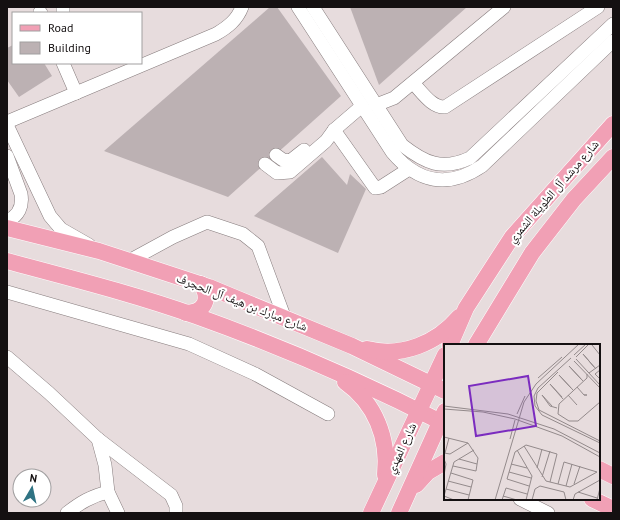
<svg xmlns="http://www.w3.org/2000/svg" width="620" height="520" viewBox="0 0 620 520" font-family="'PT Sans','Noto Naskh Arabic',sans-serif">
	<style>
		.building { fill: #bcb1b3 }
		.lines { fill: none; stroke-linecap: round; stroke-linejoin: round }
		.minor-casing { stroke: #867c7d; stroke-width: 14 }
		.major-casing { stroke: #fff; stroke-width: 17 }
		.minor { stroke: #fff; stroke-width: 13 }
		.major { stroke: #f1a0b5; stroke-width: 16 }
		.labels { text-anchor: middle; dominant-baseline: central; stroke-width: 4; stroke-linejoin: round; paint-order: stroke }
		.street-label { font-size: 12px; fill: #141011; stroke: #fff }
		.inset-road { fill: none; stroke: #938a8b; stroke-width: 1 }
		.view { fill: #7b2cbf; fill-opacity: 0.15; stroke: #7b2cbf; stroke-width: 2 }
		.inset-edge { fill: none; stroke: #141011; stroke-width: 2 }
	</style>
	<rect width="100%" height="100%" fill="#e7dcdd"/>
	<g class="building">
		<polygon points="270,7 277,7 341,96 228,197 104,151"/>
		<polygon points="350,7 467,7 379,85"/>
		<polygon points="13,45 13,63 44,63 52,76 19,97 7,80 7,48"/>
		<polygon points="322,157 347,185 350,174 366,189 338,253 254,216"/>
	</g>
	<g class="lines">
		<g class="minor-casing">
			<g id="minor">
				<path d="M298 7 392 152C418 183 448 189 482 166L613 41"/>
				<path d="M313 7 402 145C425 163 442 171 470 158L613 24"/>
				<polyline points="40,12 41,13"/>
				<polyline points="63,13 63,7"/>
				<polyline points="63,63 76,93"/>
				<path d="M413 83C422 92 432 108 445 107L598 7"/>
				<polyline points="376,105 394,98 504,7"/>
				<path d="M7 122 216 34C228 27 237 20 242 7"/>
				<polyline points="7,125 50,216 61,229 89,245"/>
				<polyline points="334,130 375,188 381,187 409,169"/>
				<polyline points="276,155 283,160 290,161 304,150"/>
				<path d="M7 156 21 194C23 206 19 216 7 221"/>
				<polyline points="265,164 277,173 290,172 326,141 334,130 362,106"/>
				<polyline points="129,261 173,237 207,222 243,234 258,246 285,319"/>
				<polyline points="7,292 189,344 255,374 328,414"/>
				<polyline points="7,357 49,393 98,439 171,495 176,506 176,513"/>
				<polyline points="98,439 105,465 108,492 118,513"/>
				<polyline points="520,499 548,513"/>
				<path d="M67 513C80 503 91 496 108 492"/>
			</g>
		</g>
		<g class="major-casing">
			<g id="major">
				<polyline points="7,228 99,251 209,287 352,346 445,391"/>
				<path d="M7 261C70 278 134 294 196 316 280 346 365 383 445 424"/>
				<path d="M186 313C205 312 211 299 201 284"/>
				<polyline points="450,345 466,308 512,237 613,124"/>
				<polyline points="476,345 532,253 574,199 613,157"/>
				<path d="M367 349C402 358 437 343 459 317"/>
				<path d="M345 382C375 403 389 438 385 475"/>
				<polyline points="599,469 613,476"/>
				<polyline points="416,485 428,472 445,462"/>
				<polyline points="592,499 613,509"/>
				<polyline points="371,513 445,355"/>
				<polyline points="399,513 445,411"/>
			</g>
		</g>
		<use href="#minor" class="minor"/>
		<use href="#major" class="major"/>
	</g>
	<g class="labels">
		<g class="street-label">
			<text transform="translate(553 191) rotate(-49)">شارع مرشد آل الطويلة الشمري</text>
			<text transform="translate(242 302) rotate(21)">شارع مبارك بن هيف آل الحجرف</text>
			<text transform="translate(401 448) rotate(-65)">شارع المهدي</text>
		</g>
	</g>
	<g transform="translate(444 344)">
		<rect width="156" height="156" fill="#e7dcdd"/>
		<path class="inset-road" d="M148 1 156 11M139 10 152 25M139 10 150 23M130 11 142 0M132 13 145 0M127 14 94 44 90 52 91 62 98 71 156 99M132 15 156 41M130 17 156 44M125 22 139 37M125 22 137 35M156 26 151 30 156 35M114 28 93 49 92 57 95 66 156 97M145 29 156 21M143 30V34L115 60 114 70 125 77H134L156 58M115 31 129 46M115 31 127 44M94 34 118 13M106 40 119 55M106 40 118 53M133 43 140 51H143H140M98 51 106 62 113 64M98 51 108 62M124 51 133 61M0 62 64 70 110 85 156 109M0 65 39 68 71 75 118 92 156 113M73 70 81 52M0 93 24 99M66 95 71 76M80 102 102 137 126 143 153 128M73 106 88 132 82 156M0 109 6 110 24 99M1 109 5 94M0 115 2 120 0 131M15 115 33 120M67 120 83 124M9 122 32 127 34 114 24 99M93 124 98 105M65 128 87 134M7 129 29 136 24 156M98 133 106 107M4 137 27 143M114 140 120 118 153 128M130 140 136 122M85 142 63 135 71 108 82 101 113 110 106 138M122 142 128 120M2 145 25 151M134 148 153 154M59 152 73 156M10 156 0 152 10 118 30 106M51 156 80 58 92 40 135 0M58 156 62 144 83 150M88 156 91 145 96 142 120 148 122 156M129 156 131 150 156 136M153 156 156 144"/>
		<path class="view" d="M84 32 92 82 32 92 25 42Z"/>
		<rect width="156" height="156" class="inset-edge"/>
	</g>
	<rect width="620" height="520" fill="none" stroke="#141011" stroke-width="16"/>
	<rect x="12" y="12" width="130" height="52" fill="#ffffff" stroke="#a19fa0"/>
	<rect x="20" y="25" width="20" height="6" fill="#f1a0b5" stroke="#a19fa0"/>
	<text x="48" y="32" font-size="12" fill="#141011">Road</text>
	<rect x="20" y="42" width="20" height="12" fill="#bcb1b3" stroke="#a19fa0"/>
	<text x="48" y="52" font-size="12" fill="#141011">Building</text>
	<g transform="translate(32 488) rotate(9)"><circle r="19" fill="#ffffff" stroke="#a19fa0"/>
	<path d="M0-3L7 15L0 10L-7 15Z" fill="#2f7383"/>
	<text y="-6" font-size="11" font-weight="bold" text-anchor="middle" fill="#141011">N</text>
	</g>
</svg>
